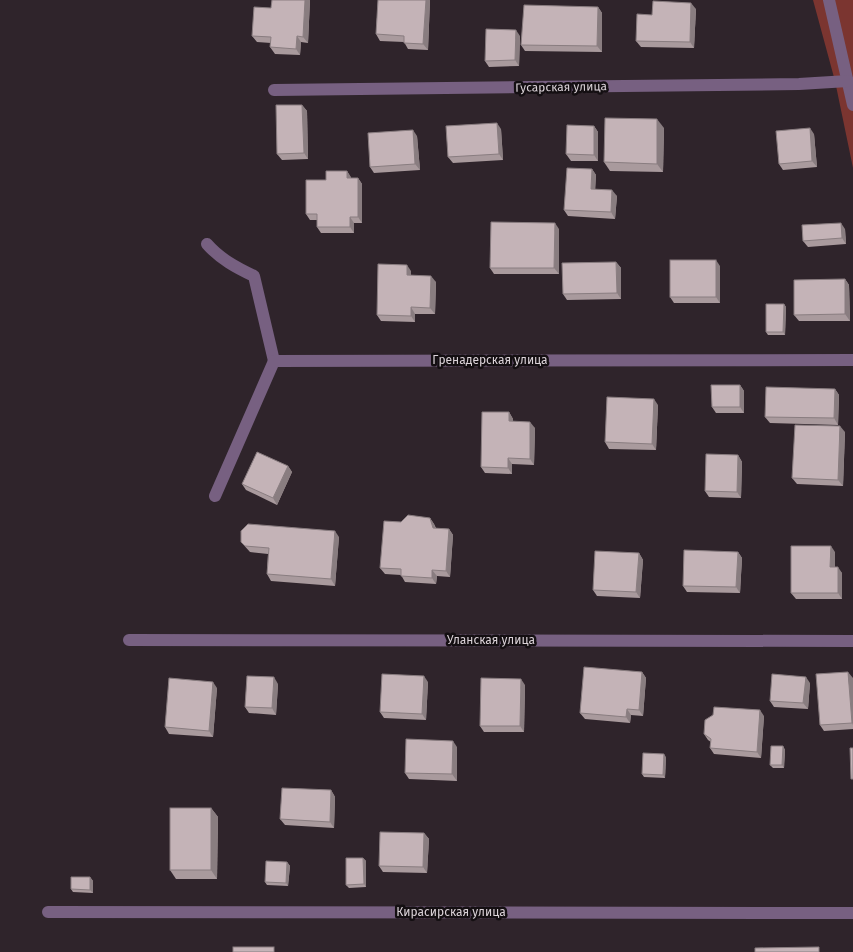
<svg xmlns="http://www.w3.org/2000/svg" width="853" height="952" viewBox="0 0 853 952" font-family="'Fira Sans',sans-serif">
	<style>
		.green { fill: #7b3530 }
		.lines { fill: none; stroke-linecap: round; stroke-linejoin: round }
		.minor { stroke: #776081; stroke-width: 12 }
		.wall { fill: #a99a9d }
		.shaded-wall { fill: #897d80 }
		.building { fill: #c4b3b7; stroke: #897d80 }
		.labels { text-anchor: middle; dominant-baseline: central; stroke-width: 5; stroke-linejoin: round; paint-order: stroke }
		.street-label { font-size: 12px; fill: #dbd3d8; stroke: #140f12 }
	</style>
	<rect width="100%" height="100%" fill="#2f242b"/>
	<polygon class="green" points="813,0 853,0 853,168 835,81"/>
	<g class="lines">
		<g class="minor">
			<polyline points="829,0 853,105"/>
			<polyline points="274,90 799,84 848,81"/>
			<path d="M207 244C220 259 237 268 254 276L274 361"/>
			<polyline points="215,496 274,361 853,360"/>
			<polyline points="129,640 853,641"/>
			<polyline points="48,912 853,913"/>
		</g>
	</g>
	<g class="wall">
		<polygon points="272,0 310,0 308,43 301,42 300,55 275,54 270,47 271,43 257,42 252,36 271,8"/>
		<polygon points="378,0 430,0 428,50 408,49 404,42 380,41 376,34"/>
		<polygon points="598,7 602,13 602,52 525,51 521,45"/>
		<polygon points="696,9 694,48 641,47 636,41 652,15"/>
		<polygon points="520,36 519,66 489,67 485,61"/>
		<polygon points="302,105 307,111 308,159 282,160 277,154"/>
		<polygon points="594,126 598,132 598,161 571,161 566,154"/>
		<polygon points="664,128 663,172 610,171 604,162"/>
		<polygon points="501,129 503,160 453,163 448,157"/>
		<polygon points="814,134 817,167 783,170 779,164"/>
		<polygon points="417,136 420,170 374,173 370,167"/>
		<polygon points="592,169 596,175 595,189 617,196 615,219 568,216 564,210"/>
		<polygon points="347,171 351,178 358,178 362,184 362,223 354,223 354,233 321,233 317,227 317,220 310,220 306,214 326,180"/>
		<polygon points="559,229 559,274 494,274 490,268"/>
		<polygon points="845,229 846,244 808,247 803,241"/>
		<polygon points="616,262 621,268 621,299 567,300 563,294"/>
		<polygon points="720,266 720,303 674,303 670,297"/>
		<polygon points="411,271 411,275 436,282 435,314 415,314 415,322 381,321 377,315"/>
		<polygon points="845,279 849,285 850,321 799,321 794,315"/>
		<polygon points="784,304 786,307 785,335 768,335 766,332"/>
		<polygon points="740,385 744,391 744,413 716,413 712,407"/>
		<polygon points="835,389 839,395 838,425 770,423 765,417"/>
		<polygon points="658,405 656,450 609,449 605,442"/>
		<polygon points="509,412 513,419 513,421 535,428 534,465 512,464 512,474 485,473 481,467"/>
		<polygon points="845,432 843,486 797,484 792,478"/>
		<polygon points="738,455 742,462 741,498 709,497 705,491"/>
		<polygon points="288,466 292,472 277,505 246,490 242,484"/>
		<polygon points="430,518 434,524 436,528 449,529 453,535 450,577 437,576 436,584 405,582 401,575 385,574 380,568 401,522"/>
		<polygon points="339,537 335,586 271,581 267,574 268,554 250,552 241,542"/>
		<polygon points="738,552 742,558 740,593 687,592 683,586"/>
		<polygon points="835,552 835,567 842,573 842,599 796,599 791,593"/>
		<polygon points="639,553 643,560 640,598 597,596 593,590"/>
		<polygon points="642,672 646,678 643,716 631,715 630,723 585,719 580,713"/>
		<polygon points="853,678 853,729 824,731 820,725"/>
		<polygon points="428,682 426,720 384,718 380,712"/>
		<polygon points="810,683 808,709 774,707 770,701"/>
		<polygon points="278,684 276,715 249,713 245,707"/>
		<polygon points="525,685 524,732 484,732 480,726"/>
		<polygon points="217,688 213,737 169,734 165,727"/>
		<polygon points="764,716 761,758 714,754 710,748 711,742 708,740 704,734"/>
		<polygon points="783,746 785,750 784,768 773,768 770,765"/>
		<polygon points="457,747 457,781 409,779 405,773"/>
		<polygon points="666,757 665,778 644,777 642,774"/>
		<polygon points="331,790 335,797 334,828 285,825 280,819"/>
		<polygon points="211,808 218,817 217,879 176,879 170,870"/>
		<polygon points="424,833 429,839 427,873 383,872 379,866"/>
		<polygon points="363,858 366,861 366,887 349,888 346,885"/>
		<polygon points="287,862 290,866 288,886 267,885 265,882"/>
		<polygon points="90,877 93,881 93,893 73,892 71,889"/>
	</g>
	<g class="shaded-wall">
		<polygon points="305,0 310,0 308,43 303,37"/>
		<polygon points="426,0 430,0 428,50 423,44"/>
		<polygon points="691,3 696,9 694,48 690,42"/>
		<polygon points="598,7 602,13 602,52 597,46"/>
		<polygon points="516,30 520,36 519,66 515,60"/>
		<polygon points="297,36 301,42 300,55 296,49"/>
		<polygon points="302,105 307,111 308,159 304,153"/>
		<polygon points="657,119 664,128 663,172 657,164"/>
		<polygon points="497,123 501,129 503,160 499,154"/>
		<polygon points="594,126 598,132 598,161 594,155"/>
		<polygon points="810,128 814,134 817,167 812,161"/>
		<polygon points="413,130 417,136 420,170 415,164"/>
		<polygon points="592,169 596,175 595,195 591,189"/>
		<polygon points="347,171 351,177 351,184 347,178"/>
		<polygon points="358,178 362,184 362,223 358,217"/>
		<polygon points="612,190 617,196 615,219 611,212"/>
		<polygon points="350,217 354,223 354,233 350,227"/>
		<polygon points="555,223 559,229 559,274 554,268"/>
		<polygon points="841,223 845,229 846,244 842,238"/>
		<polygon points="716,260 720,266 720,303 716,297"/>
		<polygon points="616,262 621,268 621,299 617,293"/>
		<polygon points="407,265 411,271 411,281 407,275"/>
		<polygon points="431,276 436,282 435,314 430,308"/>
		<polygon points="845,279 849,285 850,321 845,314"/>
		<polygon points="784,304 786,307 785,335 783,332"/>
		<polygon points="411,307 415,314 415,322 411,316"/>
		<polygon points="740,385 744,391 744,413 740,407"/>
		<polygon points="835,389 839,395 838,425 834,418"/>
		<polygon points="654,399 658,405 656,450 652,444"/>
		<polygon points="509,412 513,419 513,427 509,421"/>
		<polygon points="530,422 535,428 534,465 530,459"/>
		<polygon points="840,426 845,432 843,486 838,480"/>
		<polygon points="738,455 742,462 741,498 737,492"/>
		<polygon points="508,458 512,464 512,474 508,468"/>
		<polygon points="288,466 292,472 277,505 273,498"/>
		<polygon points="430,518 434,524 437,534 433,528"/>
		<polygon points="449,529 453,535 450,577 446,571"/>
		<polygon points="335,531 339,537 335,586 331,579"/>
		<polygon points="831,546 835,552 835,573 830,567"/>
		<polygon points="738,552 742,558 740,593 736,587"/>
		<polygon points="639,553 643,560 640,598 636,592"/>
		<polygon points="838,567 842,573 842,599 838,593"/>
		<polygon points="432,570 437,576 436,584 432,578"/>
		<polygon points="642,672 646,678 643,716 639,710"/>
		<polygon points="848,672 853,678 853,725 852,723"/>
		<polygon points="424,676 428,682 426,720 422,714"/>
		<polygon points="274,677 278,684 276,715 272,708"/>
		<polygon points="806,677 810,683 808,709 803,703"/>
		<polygon points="521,679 525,685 524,732 520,726"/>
		<polygon points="213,682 217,688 213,737 209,731"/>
		<polygon points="627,709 631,715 630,723 626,717"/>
		<polygon points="760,710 764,716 761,758 757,752"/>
		<polygon points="453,741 457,747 457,781 452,774"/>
		<polygon points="783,746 785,750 784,768 782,765"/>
		<polygon points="664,754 666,757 665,778 663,775"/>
		<polygon points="331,790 335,797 334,828 330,822"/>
		<polygon points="211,808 218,817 217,879 211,870"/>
		<polygon points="424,833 429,839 427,873 423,867"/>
		<polygon points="363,858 366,861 366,887 364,884"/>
		<polygon points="287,862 290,866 288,886 286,883"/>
		<polygon points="90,877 93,881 93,893 90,890"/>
	</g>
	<g class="building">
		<polygon points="272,0 305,0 303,37 297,36 296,49 270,47 271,37 252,36 254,7 271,8"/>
		<polygon points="378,0 426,0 423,44 404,43 404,36 376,34"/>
		<polygon points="653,1 691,3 690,42 636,41 637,14 652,15"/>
		<polygon points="524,5 598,7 597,46 521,45"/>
		<polygon points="486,29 516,30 515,60 485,61"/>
		<polygon points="276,105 302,105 304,153 277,154"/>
		<polygon points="605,118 657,119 657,164 604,162"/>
		<polygon points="497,123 499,154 448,157 446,126"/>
		<polygon points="567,125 594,126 594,155 566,154"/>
		<polygon points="810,128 812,161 779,164 776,131"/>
		<polygon points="413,130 415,164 370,167 368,133"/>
		<polygon points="567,168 592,169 591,189 612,190 611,212 564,210"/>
		<polygon points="326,171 347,171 347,178 358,178 358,217 350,217 350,227 317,227 317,214 306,214 306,180 326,180"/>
		<polygon points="491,222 555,223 554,268 490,268"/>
		<polygon points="841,223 842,238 803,241 802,225"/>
		<rect x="670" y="260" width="46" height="37"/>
		<polygon points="616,262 617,293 563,294 562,263"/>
		<polygon points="378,264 407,265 407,275 431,276 430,308 411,307 411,316 377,315"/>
		<polygon points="845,279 845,314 794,315 794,280"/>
		<polygon points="766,304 784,304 783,332 766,332"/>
		<polygon points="711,385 740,385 740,407 712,407"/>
		<polygon points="766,387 835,389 834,418 765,417"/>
		<polygon points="607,397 654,399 652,444 605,442"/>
		<polygon points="482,412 509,412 509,421 530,422 530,459 508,458 508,468 481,467"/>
		<polygon points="795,425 840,426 838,480 792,478"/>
		<polygon points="257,452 288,466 273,498 242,484"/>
		<polygon points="706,454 738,455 737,492 705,491"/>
		<polygon points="408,515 430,518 433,528 449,529 446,571 432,570 432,578 401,576 401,569 380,568 384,521 401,522"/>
		<polygon points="248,524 335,531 331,579 267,574 269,548 245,546 241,542 241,531"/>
		<polygon points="791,546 831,546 830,567 838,567 838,593 791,593"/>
		<polygon points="684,550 738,552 736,587 683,586"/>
		<polygon points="595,551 639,553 636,592 593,590"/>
		<polygon points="584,667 642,672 639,710 627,709 626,717 580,713"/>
		<polygon points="848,672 852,723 820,725 816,674"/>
		<polygon points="382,674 424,676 422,714 380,712"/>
		<polygon points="772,674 806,677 803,703 770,701"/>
		<polygon points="247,676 274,677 272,708 245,707"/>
		<polygon points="169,678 213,682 209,731 165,727"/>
		<polygon points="481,678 521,679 520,726 480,726"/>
		<polygon points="714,707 760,710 757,752 710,748 711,739 704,734 705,720 713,715"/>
		<polygon points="406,739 453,741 452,774 405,773"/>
		<polygon points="771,746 783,746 782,765 770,765"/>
		<polygon points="850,748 853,748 853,779 851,779"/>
		<polygon points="643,753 664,754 663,775 642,774"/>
		<polygon points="282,788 331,790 330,822 280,819"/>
		<rect x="170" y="808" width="41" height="62"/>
		<polygon points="380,832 424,833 423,867 379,866"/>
		<polygon points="346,858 363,858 364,884 346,885"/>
		<polygon points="266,861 287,862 286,883 265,882"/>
		<polygon points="71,877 90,877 90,890 71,889"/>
		<rect x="233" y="947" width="41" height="5"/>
		<polygon points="819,947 819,952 755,952 755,948"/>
	</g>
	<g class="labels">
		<g class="street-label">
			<text transform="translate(561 87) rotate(-1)">Гусарская улица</text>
			<text x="490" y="360">Гренадерская улица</text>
			<text x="491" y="640">Уланская улица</text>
			<text x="451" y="912">Кирасирская улица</text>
		</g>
	</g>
</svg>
